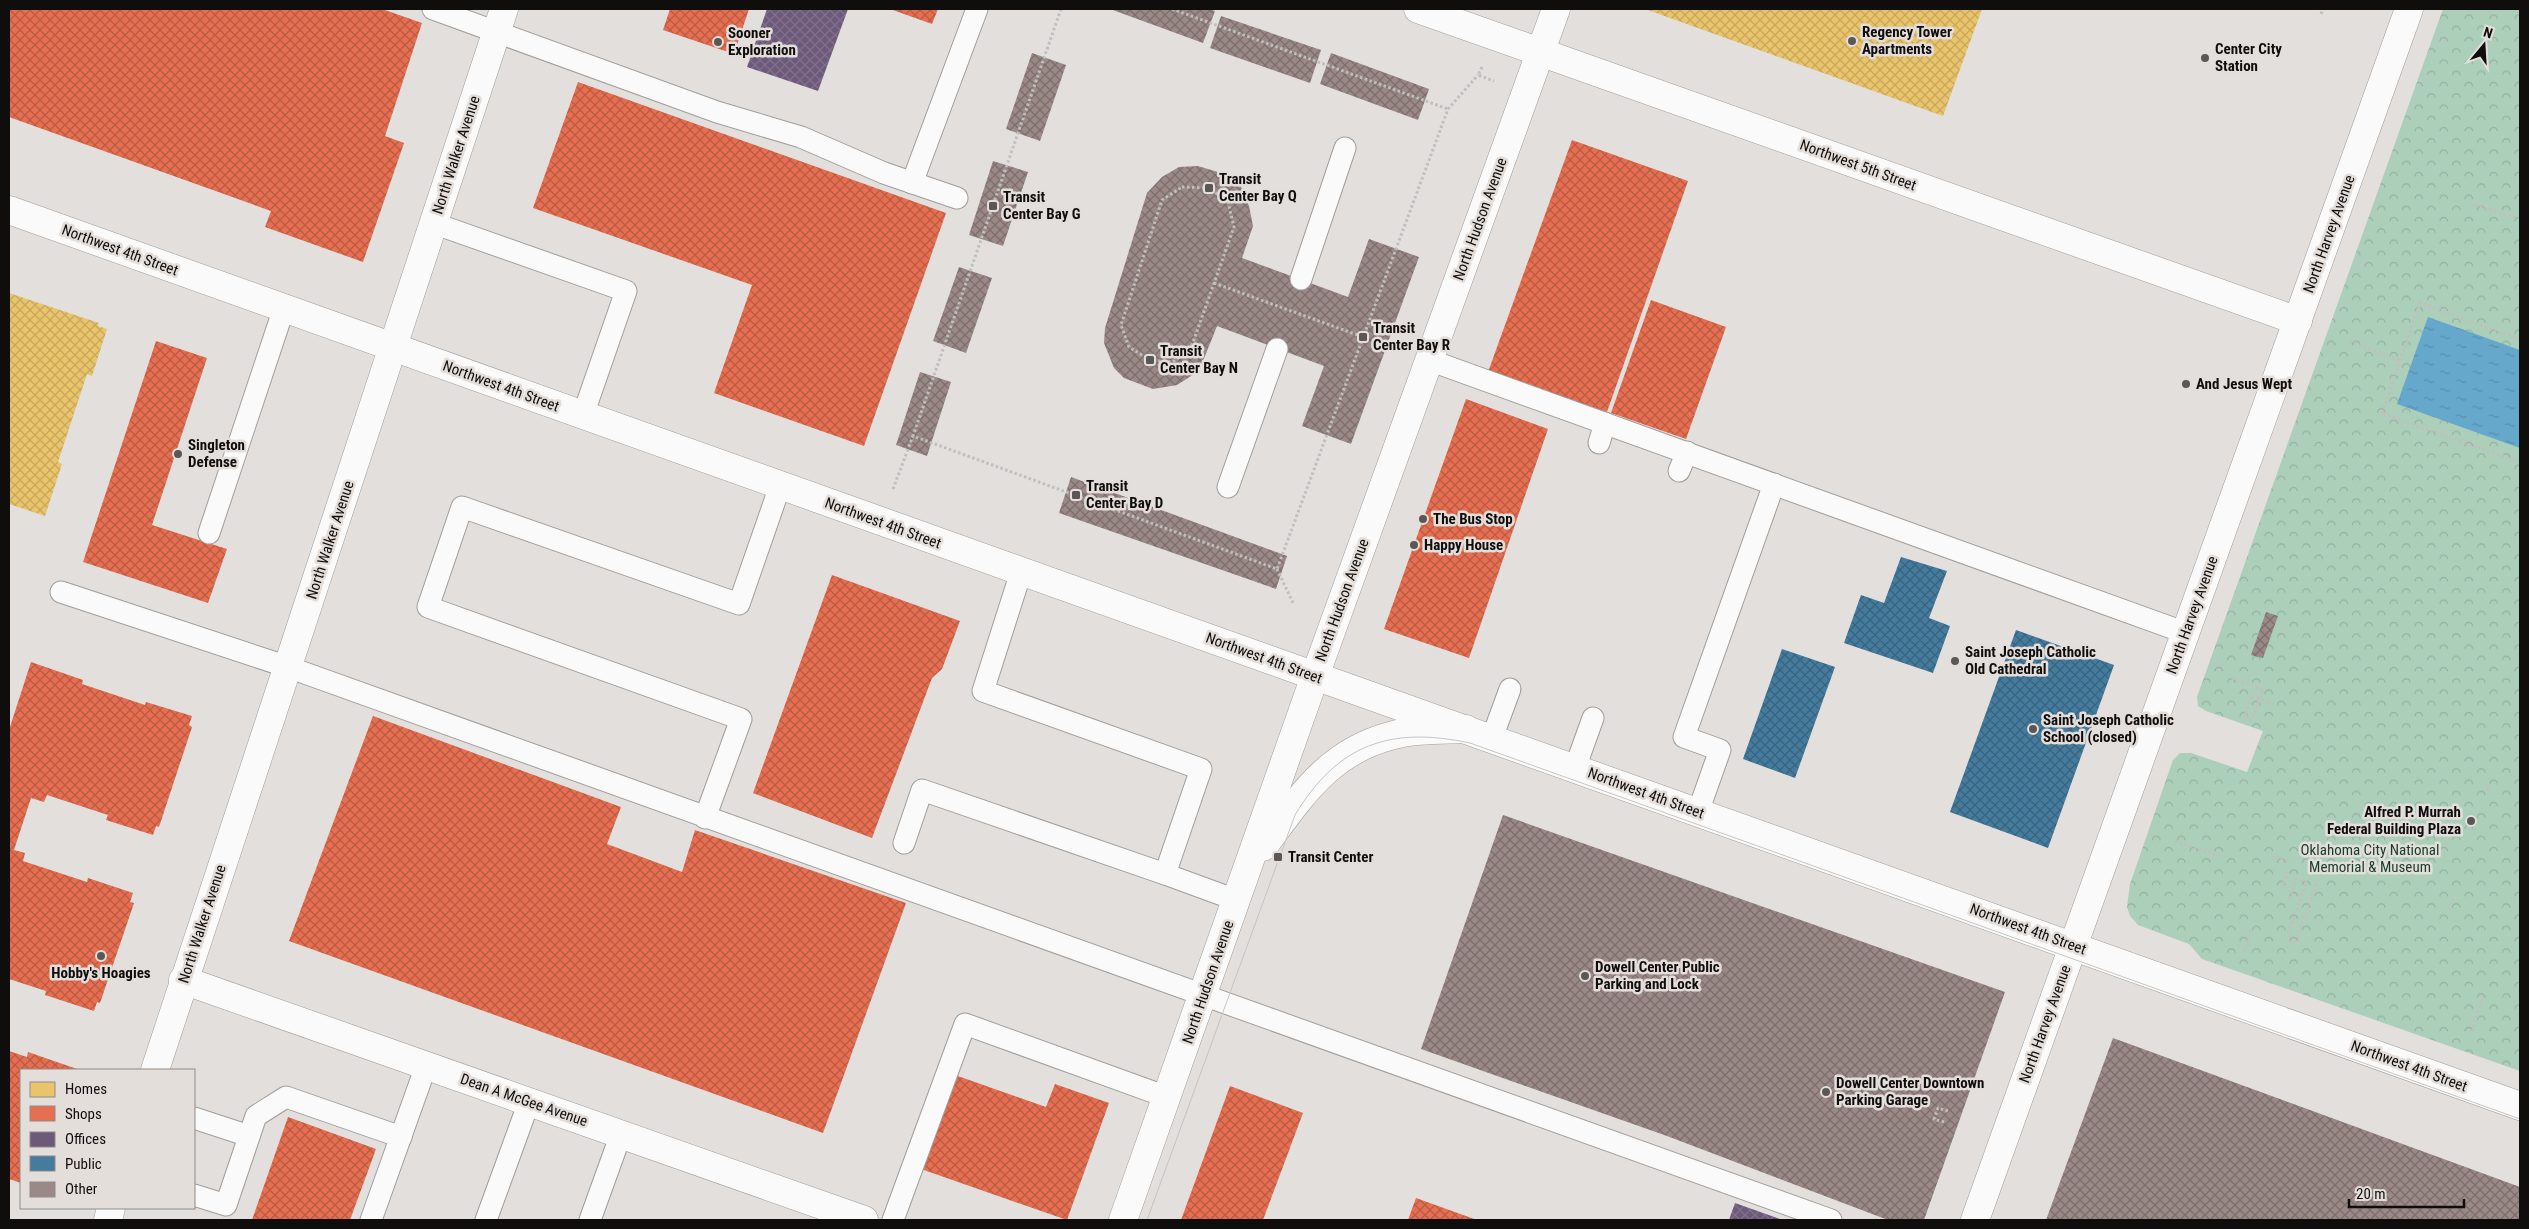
<svg xmlns="http://www.w3.org/2000/svg" width="2529" height="1229" viewBox="0 0 2529 1229" font-family="'Roboto Condensed',sans-serif">
	<style>
		.park { fill: url(#park-crowns) }
		.water { fill: url(#water-ripples) }
		.homes { fill: url(#homes-cross-hatch) }
		.shops { fill: url(#shops-cross-hatch) }
		.offices { fill: url(#offices-cross-hatch) }
		.public { fill: url(#public-cross-hatch) }
		.building { fill: url(#building-cross-hatch) }
		.lines { fill: none; stroke-linecap: round; stroke-linejoin: round }
		.service-casing { stroke: #9f9e9c; stroke-width: 23 }
		.tertiary-casing { stroke: #9f9e9c; stroke-width: 29 }
		.secondary-casing { stroke: #9f9e9c; stroke-width: 29 }
		.path { stroke: #bfbfbe; stroke-width: 3; stroke-dasharray: 2.5 2.5; stroke-linecap: butt }
		.service { stroke: #fbfafa; stroke-width: 21 }
		.tertiary { stroke: #fbfafa; stroke-width: 28 }
		.secondary { stroke: #fbfafa; stroke-width: 28 }
		.tram { stroke: #c6c5c4; stroke-width: 1 }
		.path-bridge { stroke: #bfbfbe; stroke-width: 3; stroke-dasharray: 2.5 2.5; stroke-linecap: butt }
		.poi-dot { fill: #5a5756; stroke: #e4dedb; stroke-width: 2 }
		.labels { text-anchor: middle; dominant-baseline: central; stroke-width: 5; stroke-linejoin: round; paint-order: stroke }
		.poi-label { font-size: 15px; font-weight: bold; fill: #100e0d; stroke: #e4dedb; text-anchor: start }
		.street-label { font-size: 15px; fill: #100e0d; stroke: #e4dedb }
		.park-label { font-size: 15px; fill: #17402c; stroke: #e4dedb }
	</style>
	<defs>
		<pattern id="park-crowns" width="20" height="18" patternUnits="userSpaceOnUse" patternTransform="scale(1.25)"><rect width="20" height="18" fill="#accfba"/><path d="M2 6a3 3 0 1 1 6 0M12 15a3 3 0 1 1 6 0" fill="none" stroke="#93b19f"/></pattern>
		<pattern id="water-ripples" width="26" height="14" patternUnits="userSpaceOnUse" patternTransform="scale(1.25)"><rect width="26" height="14" fill="#66a8cc"/><path d="M2 4q2-2 4 0t4 0M15 11q2-2 4 0t4 0" fill="none" stroke="#578fae"/></pattern>
		<pattern id="homes-cross-hatch" width="8" height="8" patternUnits="userSpaceOnUse" patternTransform="scale(1.25)"><rect width="8" height="8" fill="#e9c46a"/><path d="M0 0l8 8M0 8l8-8" fill="none" stroke="#c7a75b"/></pattern>
		<pattern id="shops-cross-hatch" width="8" height="8" patternUnits="userSpaceOnUse" patternTransform="scale(1.25)"><rect width="8" height="8" fill="#e76f51"/><path d="M0 0l8 8M0 8l8-8" fill="none" stroke="#ba5a42"/></pattern>
		<pattern id="offices-cross-hatch" width="8" height="8" patternUnits="userSpaceOnUse" patternTransform="scale(1.25)"><rect width="8" height="8" fill="#6d597a"/><path d="M0 0l8 8M0 8l8-8" fill="none" stroke="#807089"/></pattern>
		<pattern id="public-cross-hatch" width="8" height="8" patternUnits="userSpaceOnUse" patternTransform="scale(1.25)"><rect width="8" height="8" fill="#457b9d"/><path d="M0 0l8 8M0 8l8-8" fill="none" stroke="#38637e"/></pattern>
		<pattern id="building-cross-hatch" width="8" height="8" patternUnits="userSpaceOnUse" patternTransform="scale(1.25)"><rect width="8" height="8" fill="#9a8986"/><path d="M0 0l8 8M0 8l8-8" fill="none" stroke="#7c6e6c"/></pattern>
	</defs>
	<rect width="100%" height="100%" fill="#e2dfdd"/>
	<polygon class="park" points="2443,9 2520,9 2520,1071 2202,959 2189,944 2138,925 2130,916 2127,907 2130,884 2173,760 2180,753 2191,753 2247,772 2263,731 2206,711 2198,706 2197,697"/>
	<polygon class="water" points="2428,317 2520,350 2520,448 2397,404"/>
	<g class="homes">
		<polygon points="1645,9 1982,9 1943,116"/>
		<polygon points="9,293 99,323 98,326 107,329 92,376 87,374 58,462 62,464 45,516 9,504"/>
	</g>
	<g class="shops">
		<polygon points="9,9 382,9 422,23 385,136 404,143 363,262 265,227 271,211 9,117"/>
		<polygon points="670,9 749,9 734,54 663,30"/>
		<polygon points="890,9 938,9 932,24"/>
		<polygon points="578,82 946,213 864,446 714,393 752,285 533,208"/>
		<polygon points="1572,140 1688,181 1607,412 1488,372"/>
		<polygon points="1651,300 1726,327 1686,439 1611,413"/>
		<polygon points="156,341 207,358 152,525 227,549 208,603 83,562"/>
		<polygon points="1466,399 1548,429 1469,658 1384,629"/>
		<polygon points="832,575 960,621 942,669 932,678 872,838 753,793"/>
		<polygon points="31,662 83,680 82,684 145,705 146,702 192,716 189,725 192,727 159,827 156,826 153,835 106,820 108,815 47,795 44,802 31,798 14,850 25,853 23,861 87,882 88,878 133,893 130,902 134,903 100,1003 97,1002 94,1011 45,995 46,991 9,979 9,730"/>
		<polygon points="373,716 621,807 607,844 682,872 695,830 906,903 823,1133 289,941"/>
		<polygon points="9,1051 27,1057 28,1052 80,1070 21,1070 21,1183 9,1179"/>
		<polygon points="955,1075 1046,1107 1055,1084 1109,1103 1067,1220 921,1169"/>
		<polygon points="1230,1086 1303,1113 1263,1220 1181,1220"/>
		<polygon points="288,1117 376,1149 350,1220 252,1220"/>
		<polygon points="1416,1198 1477,1220 1408,1220"/>
	</g>
	<g class="offices">
		<polygon points="767,9 848,9 818,91 747,67"/>
		<polygon points="1735,1203 1783,1220 1729,1220"/>
	</g>
	<g class="public">
		<polygon points="1901,557 1947,571 1929,618 1950,626 1933,673 1844,643 1861,595 1884,603"/>
		<polygon points="2016,630 2114,665 2048,848 1950,812"/>
		<polygon points="1782,649 1835,667 1795,778 1743,759"/>
	</g>
	<g class="building">
		<polygon points="1110,9 1209,9 1215,11 1203,43"/>
		<polygon points="1221,16 1321,50 1310,83 1210,48"/>
		<polygon points="1032,53 1066,65 1040,141 1006,129"/>
		<polygon points="1331,53 1429,89 1418,120 1320,84"/>
		<polygon points="993,161 1028,172 1003,246 969,235"/>
		<polygon points="1198,166 1231,176 1241,187 1249,206 1253,226 1242,258 1348,297 1369,239 1419,257 1351,444 1302,426 1324,366 1217,326 1199,371 1177,385 1153,389 1124,378 1114,368 1104,343 1105,328 1147,193 1162,177 1179,167"/>
		<polygon points="959,267 992,278 966,353 933,341"/>
		<polygon points="920,372 951,382 927,456 896,445"/>
		<polygon points="1071,477 1287,556 1276,589 1059,513"/>
		<polygon points="2266,612 2278,616 2263,658 2251,655"/>
		<polygon points="1503,815 2005,992 1924,1220 1888,1220 1667,1136 1421,1049"/>
		<polygon points="2113,1038 2520,1187 2520,1220 2046,1220"/>
	</g>
	<g class="lines">
		<g class="service-casing">
			<g id="service">
				<polyline points="433,9 717,112 801,137 884,173 957,198"/>
				<polyline points="912,183 977,9"/>
				<polyline points="433,223 626,291 583,415"/>
				<polyline points="1301,279 1345,148"/>
				<polyline points="1429,360 2186,633"/>
				<polyline points="1599,443 1605,423"/>
				<polyline points="1679,471 1687,452"/>
				<polyline points="1228,487 1277,349"/>
				<polyline points="209,533 284,308"/>
				<polyline points="61,592 288,667 1831,1220"/>
				<polyline points="1492,738 1510,689"/>
				<polyline points="1575,768 1593,718"/>
				<polyline points="1698,812 1720,750 1684,737 1774,484"/>
				<polyline points="705,818 741,719 428,607 462,507 739,604 780,486"/>
				<polyline points="904,843 922,790 1165,874 1201,769 983,691 1021,572"/>
				<polyline points="1165,874 1236,900"/>
				<polyline points="194,1118 249,1136"/>
				<polyline points="194,1195 226,1205 256,1116 286,1097 401,1137"/>
				<polyline points="371,1220 426,1066"/>
				<polyline points="486,1220 529,1102"/>
				<polyline points="590,1220 621,1134"/>
				<polyline points="893,1220 965,1024 1167,1097"/>
			</g>
		</g>
		<g class="tertiary-casing">
			<g id="tertiary">
				<polyline points="1540,52 2298,321"/>
				<polyline points="1315,676 2520,1106"/>
				<polyline points="183,980 864,1220"/>
				<polyline points="155,1070 504,9"/>
				<polyline points="108,1220 111,1208"/>
				<polyline points="1975,1220 2409,9"/>
			</g>
		</g>
		<g class="secondary-casing">
			<g id="secondary">
				<polyline points="1418,9 1540,52"/>
				<polyline points="9,210 1315,676"/>
				<path d="M1263 847C1300 798 1327 753 1390 736 1414 729 1441 730 1466 729"/>
				<polyline points="1123,1220 1315,676 1556,9"/>
			</g>
		</g>
		<g class="path">
			<polyline points="1061,9 913,436 1277,569 1448,109 1478,75"/>
			<polyline points="1172,9 1448,109"/>
			<polyline points="2321,14 2323,9"/>
			<polyline points="1482,67 1478,75 1494,81"/>
			<polygon points="1182,187 1209,188 1228,202 1234,227 1191,348 1173,362 1150,360 1129,347 1121,325 1162,200"/>
			<polyline points="2475,205 2520,219"/>
			<polyline points="1214,283 1363,337"/>
			<polyline points="2520,339 2420,303 2382,414 2520,462"/>
			<polyline points="2350,341 2401,361"/>
			<polyline points="893,489 913,436"/>
			<polyline points="1277,569 1294,605"/>
			<polyline points="2232,679 2263,689 2253,717 2250,720 2245,715 2252,696"/>
			<polyline points="2487,791 2489,784"/>
			<polyline points="2175,841 2219,856"/>
			<polyline points="2271,855 2288,860"/>
			<polyline points="2282,888 2289,870"/>
			<polyline points="2289,899 2296,879 2307,882 2288,932 2291,942 2296,941 2318,881"/>
			<polyline points="2449,910 2453,899"/>
			<polyline points="2244,952 2251,931"/>
			<polyline points="2472,1032 2483,996"/>
			<polyline points="1944,1122 1934,1119 1938,1108 1948,1111"/>
		</g>
		<use href="#service" class="service"/>
		<use href="#tertiary" class="tertiary"/>
		<use href="#secondary" class="secondary"/>
		<path class="tram" d="M1147 1220 1295 815C1338 744 1390 726 1470 743L2520 1119"/>
		<polyline class="path-bridge" points="2252,696 2274,704"/>
	</g>
	<g class="poi-dot">
		<circle cx="1852" cy="41" r="5"/>
		<circle cx="718" cy="42" r="5"/>
		<circle cx="2205" cy="58" r="5"/>
		<rect x="1204" y="183" width="10" height="10" rx="2.5"/>
		<rect x="988" y="201" width="10" height="10" rx="2.5"/>
		<rect x="1358" y="332" width="10" height="10" rx="2.5"/>
		<rect x="1145" y="355" width="10" height="10" rx="2.5"/>
		<circle cx="2186" cy="384" r="5"/>
		<circle cx="178" cy="454" r="5"/>
		<rect x="1071" y="490" width="10" height="10" rx="2.5"/>
		<circle cx="1423" cy="519" r="5"/>
		<circle cx="1414" cy="545" r="5"/>
		<circle cx="1955" cy="661" r="5"/>
		<circle cx="2033" cy="729" r="5"/>
		<circle cx="2471" cy="821" r="5"/>
		<rect x="1273" y="852" width="10" height="10" rx="2.5"/>
		<circle cx="101" cy="956" r="5"/>
		<circle cx="1585" cy="976" r="5"/>
		<circle cx="1826" cy="1092" r="5"/>
	</g>
	<g class="labels">
		<g class="poi-label">
			<text x="1862" y="32">Regency Tower<tspan x="1862" dy="17">Apartments</tspan></text>
			<text x="728" y="33">Sooner<tspan x="728" dy="17">Exploration</tspan></text>
			<text x="2215" y="49">Center City<tspan x="2215" dy="17">Station</tspan></text>
			<text x="1219" y="179">Transit<tspan x="1219" dy="17">Center Bay Q</tspan></text>
			<text x="1003" y="197">Transit<tspan x="1003" dy="17">Center Bay G</tspan></text>
			<text x="1373" y="328">Transit<tspan x="1373" dy="17">Center Bay R</tspan></text>
			<text x="1160" y="351">Transit<tspan x="1160" dy="17">Center Bay N</tspan></text>
			<text x="2196" y="384">And Jesus Wept</text>
			<text x="188" y="445">Singleton<tspan x="188" dy="17">Defense</tspan></text>
			<text x="1086" y="486">Transit<tspan x="1086" dy="17">Center Bay D</tspan></text>
			<text x="1433" y="519">The Bus Stop</text>
			<text x="1424" y="545">Happy House</text>
			<text x="1965" y="652">Saint Joseph Catholic<tspan x="1965" dy="17">Old Cathedral</tspan></text>
			<text x="2043" y="720">Saint Joseph Catholic<tspan x="2043" dy="17">School (closed)</tspan></text>
			<text x="2461" y="812" text-anchor="end">Alfred P. Murrah<tspan x="2461" dy="17">Federal Building Plaza</tspan></text>
			<text x="1288" y="857">Transit Center</text>
			<text x="1595" y="967">Dowell Center Public<tspan x="1595" dy="17">Parking and Lock</tspan></text>
			<text x="101" y="973" text-anchor="middle">Hobby's Hoagies</text>
			<text x="1836" y="1083">Dowell Center Downtown<tspan x="1836" dy="17">Parking Garage</tspan></text>
		</g>
		<g class="street-label">
			<text transform="translate(456 155) rotate(-72)">North Walker Avenue</text>
			<text transform="translate(1858 165) rotate(20)">Northwest 5th Street</text>
			<text transform="translate(1480 219) rotate(-70)">North Hudson Avenue</text>
			<text transform="translate(2329 234) rotate(-70)">North Harvey Avenue</text>
			<text transform="translate(120 250) rotate(20)">Northwest 4th Street</text>
			<text transform="translate(501 386) rotate(20)">Northwest 4th Street</text>
			<text transform="translate(883 523) rotate(20)">Northwest 4th Street</text>
			<text transform="translate(330 540) rotate(-72)">North Walker Avenue</text>
			<text transform="translate(1342 600) rotate(-70)">North Hudson Avenue</text>
			<text transform="translate(2192 615) rotate(-70)">North Harvey Avenue</text>
			<text transform="translate(1264 658) rotate(20)">Northwest 4th Street</text>
			<text transform="translate(1646 793) rotate(20)">Northwest 4th Street</text>
			<text transform="translate(202 924) rotate(-72)">North Walker Avenue</text>
			<text transform="translate(2028 929) rotate(20)">Northwest 4th Street</text>
			<text transform="translate(1208 982) rotate(-71)">North Hudson Avenue</text>
			<text transform="translate(2045 1024) rotate(-70)">North Harvey Avenue</text>
			<text transform="translate(2409 1066) rotate(20)">Northwest 4th Street</text>
			<text transform="translate(524 1100) rotate(19)">Dean A McGee Avenue</text>
		</g>
		<g class="park-label">
			<text x="2370" y="850">Oklahoma City National<tspan x="2370" dy="17">Memorial &amp; Museum</tspan></text>
		</g>
	</g>
	<rect width="2529" height="1229" fill="none" stroke="#100e0d" stroke-width="20"/>
	<rect x="20" y="1069" width="175" height="140" fill="#e4dedb" stroke="#8f8b89"/>
	<rect x="30" y="1082" width="25" height="15" fill="#e9c46a" stroke="#8f8b89"/>
	<text x="65" y="1094" font-size="15" fill="#100e0d">Homes</text>
	<rect x="30" y="1106" width="25" height="15" fill="#e76f51" stroke="#8f8b89"/>
	<text x="65" y="1119" font-size="15" fill="#100e0d">Shops</text>
	<rect x="30" y="1132" width="25" height="15" fill="#6d597a" stroke="#8f8b89"/>
	<text x="65" y="1144" font-size="15" fill="#100e0d">Offices</text>
	<rect x="30" y="1156" width="25" height="15" fill="#457b9d" stroke="#8f8b89"/>
	<text x="65" y="1169" font-size="15" fill="#100e0d">Public</text>
	<rect x="30" y="1182" width="25" height="15" fill="#9a8986" stroke="#8f8b89"/>
	<text x="65" y="1194" font-size="15" fill="#100e0d">Other</text>
	<g transform="translate(2484 45) rotate(18)" stroke="#e4dedb" stroke-width="4" paint-order="stroke">
	<path d="M0-4L9 19L0 12L-9 19Z" fill="#100e0d"/>
	<text y="-8" font-size="14" font-weight="bold" text-anchor="middle" fill="#100e0d">N</text>
	</g>
	<path d="M2349 1199v8h115v-8" fill="none" stroke="#100e0d" stroke-width="2.5"/>
	<text x="2356" y="1199" font-size="15" fill="#100e0d" stroke="#e4dedb" stroke-width="4" paint-order="stroke">20 m</text>
</svg>
